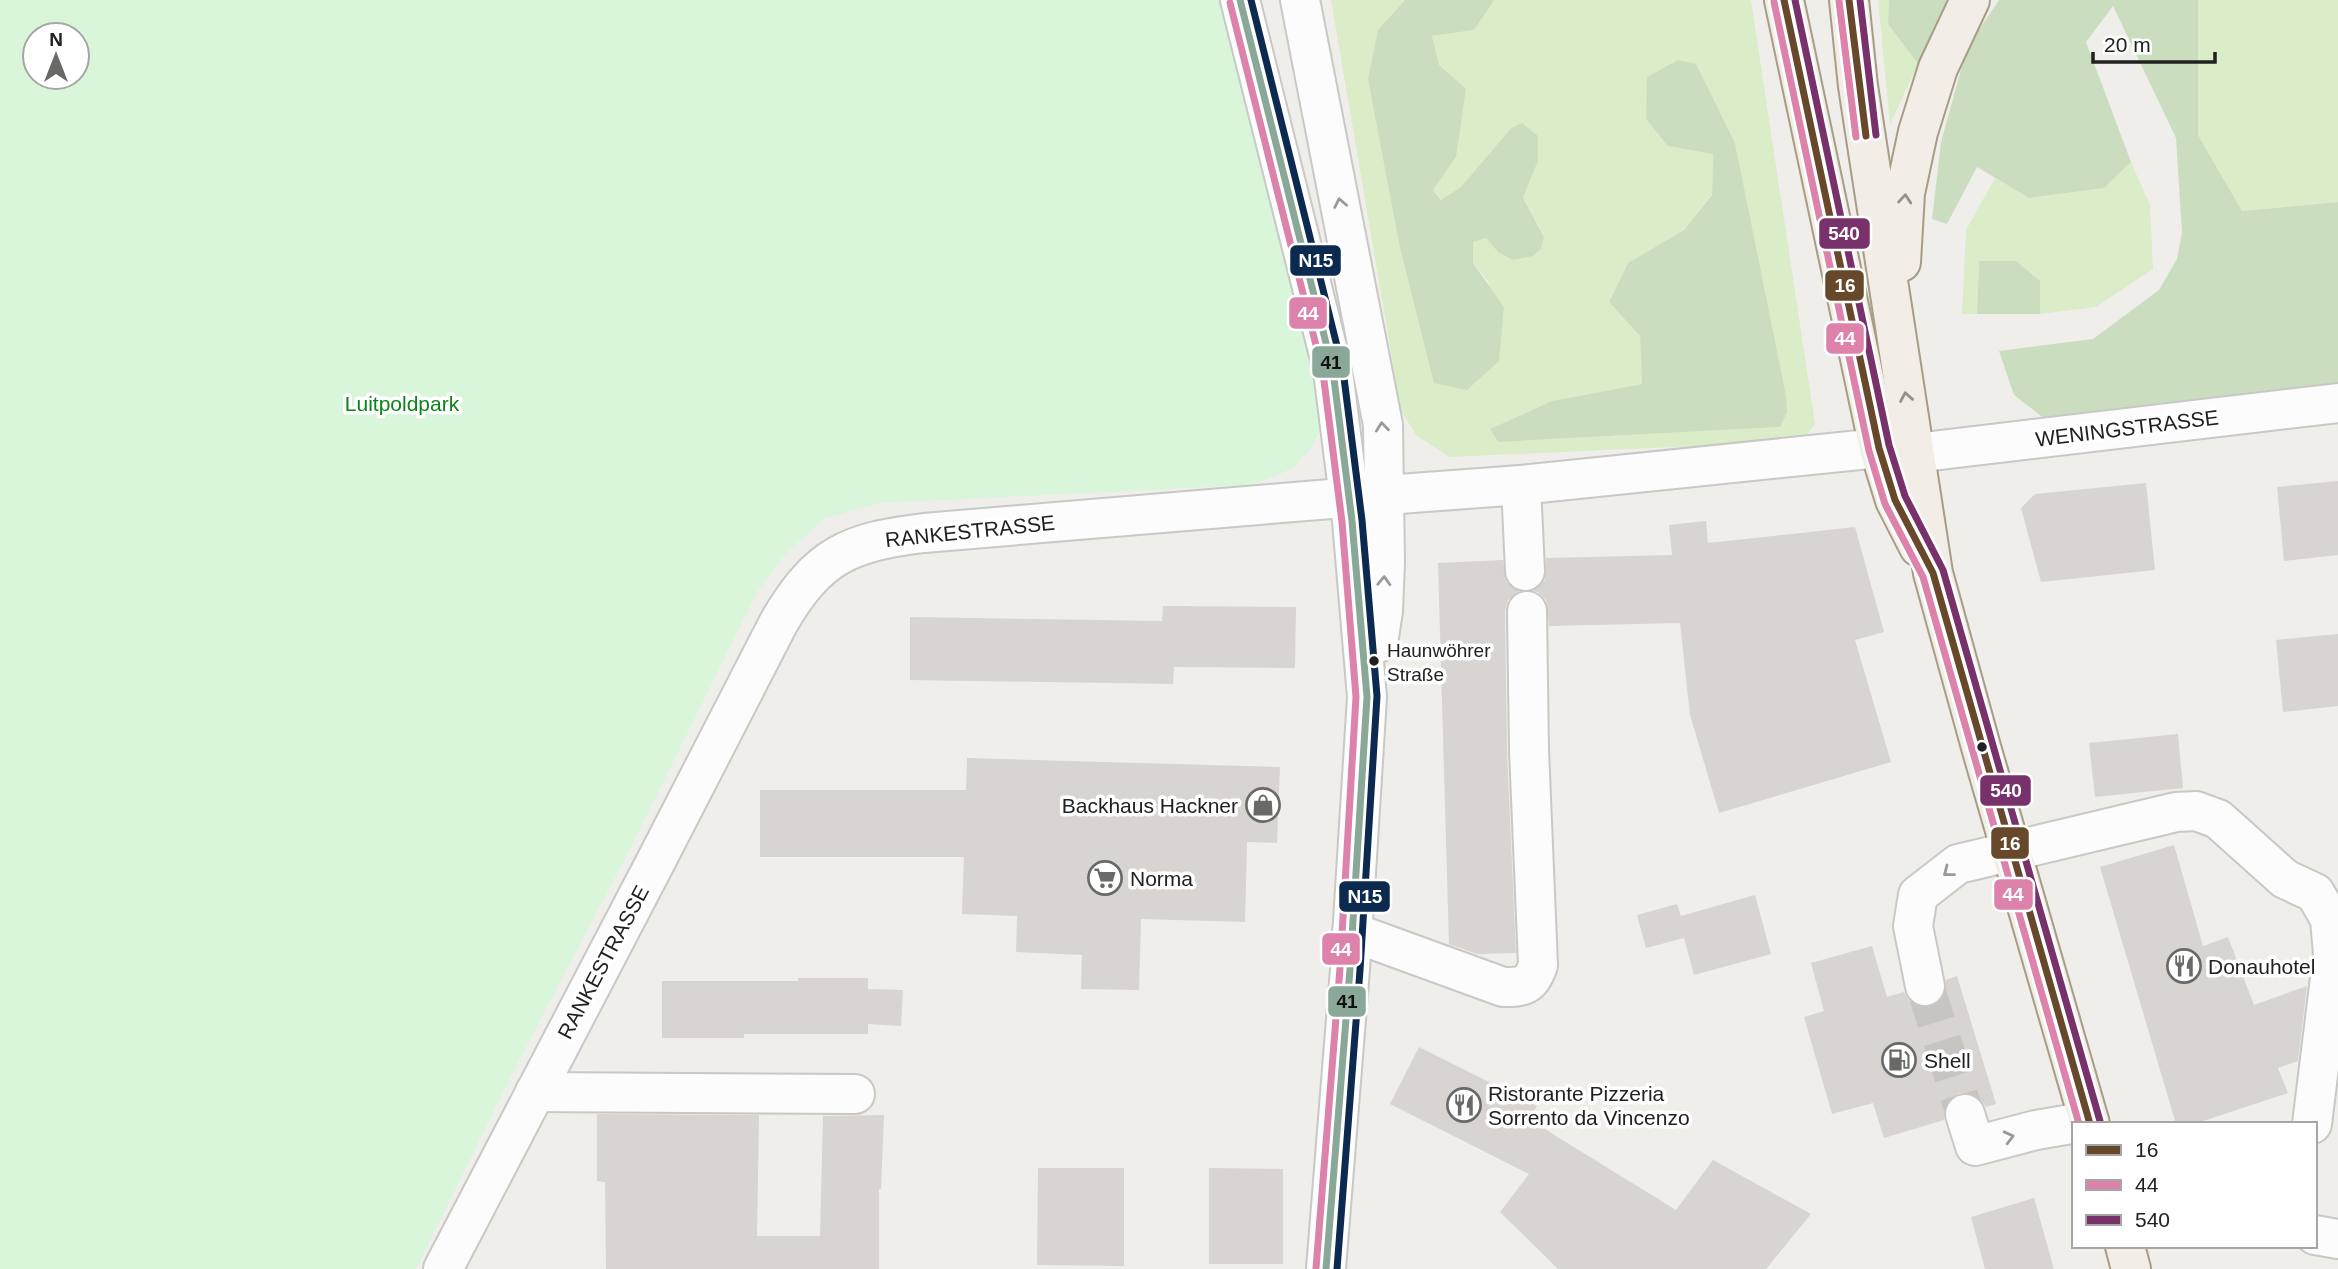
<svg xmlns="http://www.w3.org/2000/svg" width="2338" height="1269" viewBox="0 0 2338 1269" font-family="Helvetica,sans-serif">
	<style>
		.grass { fill: #dbecc9; fill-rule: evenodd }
		.forest { fill: #cadebf }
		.park { fill: #d9f5da; fill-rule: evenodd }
		.building { fill: #d7d4d1 }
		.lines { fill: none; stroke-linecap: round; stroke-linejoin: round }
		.minor-tunnel { stroke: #c7c5c2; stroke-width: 38; stroke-dasharray: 38 19; stroke-linecap: butt }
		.minor-casing { stroke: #c8c8c6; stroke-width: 42 }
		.major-casing { stroke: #a79d86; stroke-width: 42 }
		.minor { stroke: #fdfcfc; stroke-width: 38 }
		.major { stroke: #f2ede7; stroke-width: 38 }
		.bus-1-casing { stroke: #fff; stroke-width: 12 }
		.bus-2-casing { stroke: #fff; stroke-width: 12 }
		.bus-3-casing { stroke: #fff; stroke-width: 12 }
		.bus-4-casing { stroke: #fff; stroke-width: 12 }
		.bus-5-casing { stroke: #fff; stroke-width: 12 }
		.bus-1 { stroke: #68482a; stroke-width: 7 }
		.bus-2 { stroke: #dd82aa; stroke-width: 7 }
		.bus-3 { stroke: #79316c; stroke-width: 7 }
		.bus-4 { stroke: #8aa898; stroke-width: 7 }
		.bus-5 { stroke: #0c294f; stroke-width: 7 }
		.oneway { stroke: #94918e }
		.oneway2 { stroke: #9a9999 }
		.bus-dot { fill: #212121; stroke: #fff; stroke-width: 2.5 }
		.labels { text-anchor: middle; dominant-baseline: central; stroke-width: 7; stroke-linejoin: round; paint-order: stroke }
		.bus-label { font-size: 19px; fill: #212121; stroke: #fff; text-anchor: start }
		.park-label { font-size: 21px; fill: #0b8419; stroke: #fff }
		.street-label { font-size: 21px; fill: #212121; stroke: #fff }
		.poi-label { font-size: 21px; fill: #212121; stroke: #fff; text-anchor: start }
		.line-badge { stroke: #fff; stroke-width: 2.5 }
		.badge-label { font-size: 19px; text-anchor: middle; font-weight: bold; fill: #fff }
		.pale-badge-label { font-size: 19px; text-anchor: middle; font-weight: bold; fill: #111 }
	</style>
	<rect width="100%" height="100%" fill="#f0eeea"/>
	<g class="grass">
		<path d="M1331 0H1405L1378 30 1399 243 1491 285 1473 263V242L1486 238 1498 252 1544 236 1523 198 1538 161 1511 128 1461 187 1442 200 1433 190 1456 157 1432 36 1474 30 1493 0H1751L1815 424 1805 438 1783 442 1450 457 1417 436 1401 411ZM1735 143 1787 414 1779 427 1498 442 1490 429 1552 401 1642 384 1640 336 1609 302 1628 263 1684 230 1712 194 1713 154 1668 146Z"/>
		<polygon points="1878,0 1889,0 1888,24 1918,64 1890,125"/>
		<polygon points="2198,0 2338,0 2338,202 2242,211 2198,135"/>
		<polygon points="2131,162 2150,205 2153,269 2096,307 2040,314 2040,281 2016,261 1979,261 1977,314 1962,314 1966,230 1995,178 2029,198 2104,188"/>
	</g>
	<g class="forest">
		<polygon points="1405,0 1493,0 1493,2 1474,30 1432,36 1439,65 1466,89 1456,157 1433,190 1441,200 1461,187 1511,128 1522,123 1538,136 1538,161 1523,198 1544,237 1541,249 1533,256 1513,260 1498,252 1486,238 1473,242 1473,263 1504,307 1499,361 1467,390 1434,383 1399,243 1368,79 1378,30"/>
		<polygon points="1889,0 1947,0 1918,64 1888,24"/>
		<polygon points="1999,0 2198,0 2198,135 2242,211 2338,202 2338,385 2050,423 2014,395 1999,351 2093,339 2159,290 2177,259 2182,232 2176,138 2113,6 2086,42 2131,162 2104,188 2029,198 1977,167 1947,224 1932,219 1941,142 1967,48"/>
		<polygon points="1678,60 1696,64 1735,143 1786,396 1787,413 1780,427 1498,442 1490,429 1552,401 1642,384 1640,336 1609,302 1628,263 1684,230 1712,195 1713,154 1668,146 1646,119 1647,77"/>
		<polygon points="1979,261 2016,261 2040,281 2040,314 1977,314"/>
	</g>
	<path class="park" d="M0 0H1219L1290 238 1321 376 1322 425 1312 447 1297 464 1279 475 1250 485 880 503 825 518 787 552 757 592 634 841 514 1070 416 1269H0ZM35 35H77V77H35Z"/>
	<g class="building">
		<polygon points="2338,481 2338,555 2284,561 2277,487"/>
		<polygon points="2146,483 2155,570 2041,582 2021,508 2035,494"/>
		<polygon points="1706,521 1708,543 1855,527 1884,632 1855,640 1891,762 1719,813 1690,715 1680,623 1549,626 1546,600 1538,592 1533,591 1545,580 1546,558 1672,555 1669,525"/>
		<polygon points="1503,560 1506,582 1519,591 1508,600 1505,611 1507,751 1516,953 1477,954 1449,944 1438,563"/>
		<polygon points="1163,606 1296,607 1295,668 1174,667 1173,684 910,680 910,617 1162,621"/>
		<polygon points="2338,634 2338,706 2283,712 2276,640"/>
		<polygon points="2178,734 2183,788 2095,797 2089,743"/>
		<polygon points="967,758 1280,767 1277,843 1247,842 1245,922 1141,919 1139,990 1081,989 1082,955 1016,952 1017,916 962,914 964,857 760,857 760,790 966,790"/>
		<polygon points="2174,845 2203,946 2228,937 2254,1005 2307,986 2298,1061 2278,1068 2288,1093 2194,1124 2176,1124 2100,867"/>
		<polygon points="1755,895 1771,954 1694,975 1684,938 1646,948 1637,915 1677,904 1681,916"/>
		<polygon points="1872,946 1887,997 1904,992 1909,1001 1917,1006 1930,1007 1939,1003 1945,994 1946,980 1957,976 1996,1104 1986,1107 1979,1098 1970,1093 1959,1093 1949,1100 1944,1110 1944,1120 1884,1138 1873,1103 1832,1114 1804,1017 1824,1011 1811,963"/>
		<polygon points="798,978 868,978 868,989 903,990 901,1026 868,1024 868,1034 744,1034 744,1038 662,1038 662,981 798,981"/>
		<polygon points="1419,1047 1537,1106 1530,1120 1676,1210 1713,1160 1811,1214 1766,1269 1558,1269 1500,1212 1529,1174 1390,1104"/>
		<polygon points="597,1114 759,1115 757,1236 820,1236 823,1116 884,1115 881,1189 879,1189 879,1269 606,1269 605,1182 597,1181"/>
		<polygon points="1038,1168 1124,1168 1124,1266 1037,1265"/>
		<polygon points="1209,1168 1283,1169 1283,1264 1209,1264"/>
		<polygon points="2034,1198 2054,1269 1985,1269 1971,1217"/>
	</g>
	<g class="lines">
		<polyline class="minor-tunnel" points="1925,986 1965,1114"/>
		<g class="minor-casing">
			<g id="minor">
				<polyline points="1240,0 1333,371 1352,521 1367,697 1350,969 1326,1269"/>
				<polyline points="1300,0 1383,425 1385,562 1383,611 1378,643"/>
				<polyline points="1915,453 2338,403"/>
				<polyline points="1521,485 1525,571"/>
				<path d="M1352 932 1503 987C1524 987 1531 986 1538 965L1529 750 1527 611"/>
				<polyline points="1925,986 1913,926 1918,895 1958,864 2176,812 2196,811 2218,819 2285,879 2315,893 2330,919 2333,954 2312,1124"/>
				<polyline points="535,1092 855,1094"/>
				<polyline points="1965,1114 1975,1146 2036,1130 2089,1121"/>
				<polyline points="2315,1235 2338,1239"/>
				<path d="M443 1269 655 863 779 622C818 555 849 542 924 533L1318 500 1521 485 1879 448"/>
			</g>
		</g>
		<g class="major-casing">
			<g id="major">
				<polyline points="1784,0 1879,448 1895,500 1919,547"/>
				<polyline points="1849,0 1858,86 1933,573 1981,747 2090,1124"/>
				<polyline points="1901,262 1905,193 1918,132 1938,68 1970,0"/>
				<polyline points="2125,1246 2131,1269"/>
			</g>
		</g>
		<use href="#minor" class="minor"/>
		<use href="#major" class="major"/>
		<g class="bus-1-casing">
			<g id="bus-1">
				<polyline points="1784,0 1879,448 1895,500 1933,573 2090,1124"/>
				<polyline points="1849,0 1866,136"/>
			</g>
		</g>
		<g class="bus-2-casing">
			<g id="bus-2">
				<polyline points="1839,1 1856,137"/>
				<polyline points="1774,2 1869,451 1885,504 1923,577 2079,1124"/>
				<polyline points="1230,3 1323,373 1342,522 1356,697 1340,968 1316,1268"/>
			</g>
		</g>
		<g class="bus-3-casing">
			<g id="bus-3">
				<polyline points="1795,0 1889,445 1905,496 1943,570 2100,1121"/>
				<polyline points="1860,0 1876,135"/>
			</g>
		</g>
		<g class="bus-4-casing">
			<polyline id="bus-4" points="1240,0 1333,371 1352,521 1367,697 1350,969 1326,1269"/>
		</g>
		<g class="bus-5-casing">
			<polyline id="bus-5" points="1251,0 1343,370 1362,520 1377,696 1360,970 1337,1269"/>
		</g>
		<use href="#bus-1" class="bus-1"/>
		<use href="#bus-2" class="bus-2"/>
		<use href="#bus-3" class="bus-3"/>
		<use href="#bus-4" class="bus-4"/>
		<use href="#bus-5" class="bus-5"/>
	</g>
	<defs><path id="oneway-chevron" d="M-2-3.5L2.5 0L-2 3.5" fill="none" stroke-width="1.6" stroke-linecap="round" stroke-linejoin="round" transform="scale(1.75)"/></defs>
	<g class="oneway">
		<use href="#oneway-chevron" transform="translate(1905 199) rotate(-85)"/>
		<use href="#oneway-chevron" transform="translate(1906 397) rotate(-100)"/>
	</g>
	<g class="oneway2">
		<use href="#oneway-chevron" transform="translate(1340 203) rotate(-101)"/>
		<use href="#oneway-chevron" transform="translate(1382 427) rotate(-96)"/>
		<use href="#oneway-chevron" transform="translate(1384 581) rotate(-88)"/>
		<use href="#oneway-chevron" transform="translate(1948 872) rotate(142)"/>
		<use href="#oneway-chevron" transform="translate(2009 1137) rotate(-14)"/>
	</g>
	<defs>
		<g id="shop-ring" transform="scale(1.75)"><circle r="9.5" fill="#fff" stroke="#696967" stroke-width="1.5"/><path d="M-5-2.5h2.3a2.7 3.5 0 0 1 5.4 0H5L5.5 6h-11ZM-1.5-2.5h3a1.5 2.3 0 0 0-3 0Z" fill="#696967"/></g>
		<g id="supermarket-ring" transform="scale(1.75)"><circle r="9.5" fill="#fff" stroke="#696967" stroke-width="1.5"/><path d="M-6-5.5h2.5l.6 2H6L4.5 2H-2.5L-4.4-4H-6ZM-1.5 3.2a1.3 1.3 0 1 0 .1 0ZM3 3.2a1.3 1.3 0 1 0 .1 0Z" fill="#696967"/></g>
		<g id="restaurant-ring" transform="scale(1.75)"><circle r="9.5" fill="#fff" stroke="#696967" stroke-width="1.5"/><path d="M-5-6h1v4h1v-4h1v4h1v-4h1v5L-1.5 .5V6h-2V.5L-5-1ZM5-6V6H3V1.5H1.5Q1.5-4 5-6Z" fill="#696967"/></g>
		<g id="fuel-ring" transform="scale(1.75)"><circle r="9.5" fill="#fff" stroke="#696967" stroke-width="1.5"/><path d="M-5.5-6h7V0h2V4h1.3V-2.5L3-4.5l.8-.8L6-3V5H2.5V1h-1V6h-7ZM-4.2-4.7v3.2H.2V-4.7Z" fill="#696967"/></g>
	</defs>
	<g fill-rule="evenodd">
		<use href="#shop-ring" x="1263" y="805"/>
		<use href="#supermarket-ring" x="1105" y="878"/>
		<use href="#restaurant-ring" x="2184" y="966"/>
		<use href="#fuel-ring" x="1899" y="1060"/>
		<use href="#restaurant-ring" x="1464" y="1105"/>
	</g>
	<g class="bus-dot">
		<circle cx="1374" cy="661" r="6"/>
		<circle cx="1982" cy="747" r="6"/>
	</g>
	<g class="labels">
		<g class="bus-label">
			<text x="1387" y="650">Haunwöhrer<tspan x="1387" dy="24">Straße</tspan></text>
		</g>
		<g class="park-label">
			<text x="402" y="403">Luitpoldpark</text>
		</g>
		<g class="street-label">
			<text transform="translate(2127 428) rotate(-7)">WENINGSTRASSE</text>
			<text transform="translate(970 531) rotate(-6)">RANKESTRASSE</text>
			<text transform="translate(603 962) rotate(-62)">RANKESTRASSE</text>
		</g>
		<g class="poi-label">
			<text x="1238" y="805" text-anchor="end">Backhaus Hackner</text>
			<text x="1130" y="878">Norma</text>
			<text x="2208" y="966">Donauhotel</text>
			<text x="1924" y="1060">Shell</text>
			<text x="1488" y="1093">Ristorante Pizzeria<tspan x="1488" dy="24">Sorrento da Vincenzo</tspan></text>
		</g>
	</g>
	<g class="line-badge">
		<rect x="1818" y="217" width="53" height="33" rx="7" fill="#79316c"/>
		<rect x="1289" y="244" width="53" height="33" rx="7" fill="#0c294f"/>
		<rect x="1824" y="269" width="41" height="33" rx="7" fill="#68482a"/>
		<rect x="1288" y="296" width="40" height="34" rx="7" fill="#dd82aa"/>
		<rect x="1825" y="322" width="40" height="33" rx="7" fill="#dd82aa"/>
		<rect x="1311" y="345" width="40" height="34" rx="7" fill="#8aa898"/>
		<rect x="1979" y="774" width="53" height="33" rx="7" fill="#79316c"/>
		<rect x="1990" y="826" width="40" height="34" rx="7" fill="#68482a"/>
		<rect x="1993" y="878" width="41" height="33" rx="7" fill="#dd82aa"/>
		<rect x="1338" y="880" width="53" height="33" rx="7" fill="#0c294f"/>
		<rect x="1321" y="932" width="40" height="34" rx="7" fill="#dd82aa"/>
		<rect x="1327" y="985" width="40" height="33" rx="7" fill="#8aa898"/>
	</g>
	<g class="badge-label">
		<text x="1844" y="240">540</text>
		<text x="1316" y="267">N15</text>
		<text x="1845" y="292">16</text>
		<text x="1308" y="320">44</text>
		<text x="1845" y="345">44</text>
		<text x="2006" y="797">540</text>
		<text x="2010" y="850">16</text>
		<text x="2013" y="901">44</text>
		<text x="1365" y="903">N15</text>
		<text x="1341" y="956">44</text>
	</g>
	<g class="pale-badge-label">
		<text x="1331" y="369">41</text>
		<text x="1347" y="1008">41</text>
	</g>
	<rect x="2072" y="1122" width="245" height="126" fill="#ffffff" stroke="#a6a6a6" stroke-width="2"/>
	<rect x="2086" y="1145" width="35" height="10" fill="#68482a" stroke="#a6a6a6" stroke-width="2"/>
	<text x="2135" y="1157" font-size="21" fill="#212121">16</text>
	<rect x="2086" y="1180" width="35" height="10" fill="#dd82aa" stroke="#a6a6a6" stroke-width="2"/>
	<text x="2135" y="1192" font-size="21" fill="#212121">44</text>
	<rect x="2086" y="1215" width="35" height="10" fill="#79316c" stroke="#a6a6a6" stroke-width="2"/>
	<text x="2135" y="1227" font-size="21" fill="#212121">540</text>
	<g transform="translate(56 56)"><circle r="33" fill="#ffffff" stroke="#a6a6a6" stroke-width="2"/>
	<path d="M0-5L12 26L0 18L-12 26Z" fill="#696967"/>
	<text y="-10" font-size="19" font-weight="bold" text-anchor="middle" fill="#212121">N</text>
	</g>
	<path d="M2093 52v10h122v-10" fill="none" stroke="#212121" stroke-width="3.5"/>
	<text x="2104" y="52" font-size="21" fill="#212121" stroke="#ffffff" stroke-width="5" paint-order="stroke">20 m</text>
</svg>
